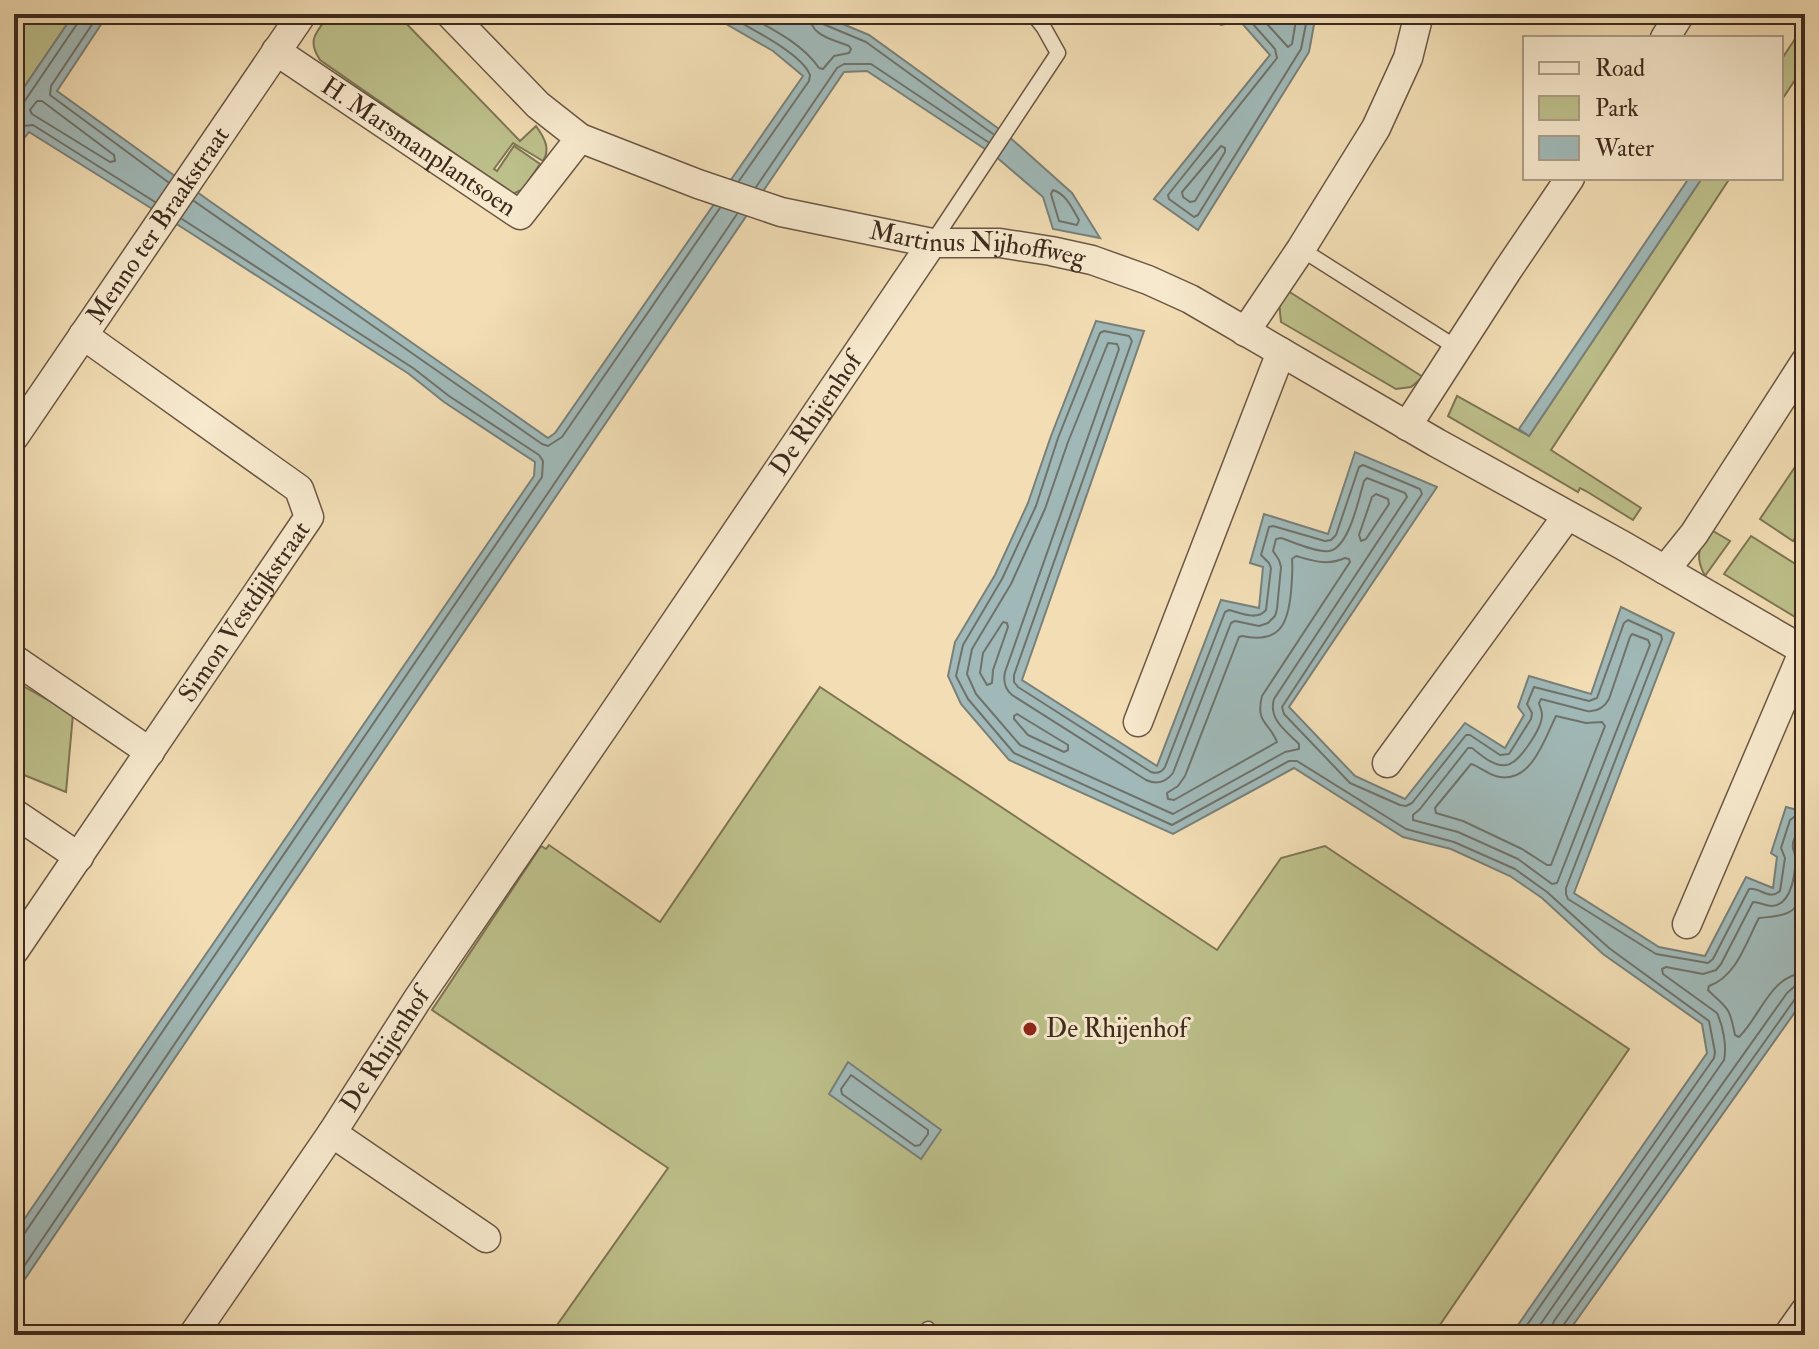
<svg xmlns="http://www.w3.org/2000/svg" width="1819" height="1349" viewBox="0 0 1819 1349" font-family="'IM FELL Double Pica',serif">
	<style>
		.green { fill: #bdc08b; stroke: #7e7554; stroke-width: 2 }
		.water { fill: #a0b9b8; stroke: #79807a; stroke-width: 2 }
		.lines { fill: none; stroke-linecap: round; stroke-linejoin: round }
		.shore { stroke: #6f726b; stroke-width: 2 }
		.lane-casing { stroke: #6b5744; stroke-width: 17 }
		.street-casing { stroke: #6b5744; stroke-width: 31 }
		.lane { stroke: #f7e9ce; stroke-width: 14 }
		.street { stroke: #f7e9ce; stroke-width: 28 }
		.poi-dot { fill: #8f2418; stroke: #f7e9ce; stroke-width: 3 }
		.labels { text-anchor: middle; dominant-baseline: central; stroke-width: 6; stroke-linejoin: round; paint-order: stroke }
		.street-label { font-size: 26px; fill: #3e2a1e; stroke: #f7e9ce }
		.poi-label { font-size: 26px; fill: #3e2a1e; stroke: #f7e9ce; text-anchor: start }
	</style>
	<rect width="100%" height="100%" fill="#f2ddb4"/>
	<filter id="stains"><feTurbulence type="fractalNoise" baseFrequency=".0025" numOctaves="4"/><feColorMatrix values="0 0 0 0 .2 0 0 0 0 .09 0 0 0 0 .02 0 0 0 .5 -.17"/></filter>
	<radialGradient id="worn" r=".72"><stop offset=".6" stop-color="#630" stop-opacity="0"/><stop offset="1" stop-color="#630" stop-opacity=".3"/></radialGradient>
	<g class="green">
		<polygon points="14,14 74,14 14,102"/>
		<path d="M330 14H397L520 141 536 126C544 137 551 149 543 161L513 143 494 169 497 171 514 146 540 164 523 189 513 194 320 60C306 39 317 32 330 14Z"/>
		<polygon points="1805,24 1805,65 1781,101 1781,60"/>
		<polygon points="1702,178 1730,178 1551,450 1641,508 1633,520 1586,491 1580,488 1578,492 1448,416 1457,396 1529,436"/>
		<polygon points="1285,289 1423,377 1411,387 1396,389 1281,322 1279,302"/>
		<polygon points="1805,452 1805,523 1793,541 1760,519"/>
		<path d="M1708 528 1730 541 1705 576C1694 556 1700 547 1708 528Z"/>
		<polygon points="1751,536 1805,570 1805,623 1724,574"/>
		<polygon points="14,681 73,714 66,792 14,771"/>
		<polygon points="820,687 1217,950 1281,858 1325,846 1629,1049 1433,1335 550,1335 668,1168 432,1010 541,846 546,849 549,845 660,922"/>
	</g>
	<g class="water">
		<polygon points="74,14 108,14 57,91 211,202 548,438 555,433 803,76 773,51 709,14 819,14 869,35 1006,134 1072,193 1100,238 1053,229 1043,197 994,155 867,71 844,72 14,1295 14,1234 534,476 535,462 444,402 409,374 186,230 29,132 14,151 14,102"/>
		<polygon points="1207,14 1316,14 1309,52 1198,230 1154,199 1270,55 1240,21 1221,25"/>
		<polygon points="1689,178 1702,178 1529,436 1519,429"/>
		<polygon points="1096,321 1144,331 1022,680 1157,766 1221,600 1259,608 1263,567 1250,563 1264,514 1328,534 1355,452 1437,487 1289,707 1355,776 1405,799 1465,723 1505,748 1524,715 1518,707 1529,676 1591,694 1621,607 1674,633 1574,893 1659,947 1705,956 1746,877 1773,888 1777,857 1771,853 1786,807 1805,812 1805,998 1566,1335 1511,1335 1707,1053 1702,1024 1603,954 1542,898 1510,876 1451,849 1403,837 1294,768 1173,834 1009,760 961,704 948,676 955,642 995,575 1028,503 1051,436"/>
		<polygon points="848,1062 941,1130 921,1159 829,1094"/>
	</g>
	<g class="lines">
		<g class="shore">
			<polyline points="99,14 51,86 50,95 168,182"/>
			<path d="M725 14C746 26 802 53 810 75L809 81 739 181"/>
			<path d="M745 14C770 28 802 43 819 68L823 69 834 56 849 53 851 49 849 46C832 39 810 36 809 14"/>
			<polyline points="819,14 819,19 823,24 866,42 993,134"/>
			<polyline points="1244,14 1275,49 1277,58 1168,195 1169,199 1194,217 1198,215 1301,49 1308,14"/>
			<polyline points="1258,14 1288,47 1292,44 1297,14"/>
			<polygon points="37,101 42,101 114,155 115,161 110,162 32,114 30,110"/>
			<polyline points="14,105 19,105 24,102 79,21 80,14"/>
			<polyline points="14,138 23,126 33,125 155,202"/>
			<polygon points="1221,146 1225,148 1225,152 1195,201 1190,202 1183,197 1182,192"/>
			<polyline points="756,187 837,68 844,64 871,64 988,142"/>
			<path d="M1053 190C1066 194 1072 208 1079 220L1077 225 1059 221 1051 194Z"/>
			<polyline points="194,201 542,444 548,446 562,437 720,208"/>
			<path d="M1108 343 1117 344 1119 349 1005 672C1003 681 1005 689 1012 695L1146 780C1157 785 1166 782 1173 773L1231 623 1235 621 1259 626 1268 623 1275 616 1277 609 1281 567 1279 560 1273 551 1276 539 1281 538C1293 542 1317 553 1329 551 1349 548 1359 498 1364 481L1367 478 1405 493 1407 497 1274 699C1268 719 1286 731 1299 744V749L1285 752 1173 814 1020 745 976 694 967 674 972 649 1011 584 1045 509 1068 442Z"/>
			<polygon points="1376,494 1388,499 1389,504 1366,539 1361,541 1359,535 1372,497"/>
			<path d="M1296 556C1314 561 1327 566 1345 558L1349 559 1350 562 1262 696C1255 723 1270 723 1277 742L1174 800 1168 799 1167 793 1178 786 1185 776 1239 637 1242 636C1279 644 1288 625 1291 592 1292 581 1293 570 1292 559Z"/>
			<polygon points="1003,622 1007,623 1008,627 993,670 992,683 987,685 980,673 983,653"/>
			<path d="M1632 634 1648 640 1650 645 1557 883 1552 884 1518 859 1458 832 1413 820V815L1420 809 1468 748H1472C1481 755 1494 767 1506 765 1519 764 1542 728 1542 715 1542 710 1540 708 1539 703L1541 699 1587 711C1597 712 1604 708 1609 699L1630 637Z"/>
			<polygon points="1017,714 1068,745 1068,750 1064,752 1028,735 1014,719 1014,716"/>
			<path d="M1556 716 1586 723 1602 722 1605 726 1551 865H1547L1522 849 1463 821 1436 813 1435 808 1471 764C1481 767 1489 776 1500 777 1532 782 1545 738 1556 716Z"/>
			<path d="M1805 873C1800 911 1796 915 1759 918 1746 942 1737 976 1709 986L1708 990C1728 1010 1729 1005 1735 1035L1739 1037C1760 1017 1771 974 1805 973"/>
			<polygon points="851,1075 928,1130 928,1134 920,1145 915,1146 842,1094 841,1089"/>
			<polyline points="14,1238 20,1237 24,1234 542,477 543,461 539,455 449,396 413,368 182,219"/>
			<polyline points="14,1281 737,214"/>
			<path d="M1520 1335 1714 1058 1715 1052 1709 1021 1609 948 1547 892 1515 869 1454 842 1406 829 1297 761H1289L1172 825 1014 753 968 699 956 676 963 645 1002 579 1036 506 1058 438 1100 333 1104 331 1129 336 1132 341 1014 675V682L1018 687 1151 772C1157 774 1162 772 1165 767L1225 612 1229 610C1241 613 1257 621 1266 610L1271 568 1269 563 1261 555 1269 527 1273 526 1325 541 1331 540 1336 535 1359 467 1363 465 1420 489 1422 494 1282 707 1284 714 1350 783 1400 805 1406 806 1412 803 1466 735H1470L1500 755 1509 754 1531 719 1532 713 1527 704 1534 687 1589 701 1597 698 1624 623 1628 620 1661 635 1662 639 1566 888V894L1568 899 1656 954 1708 963 1713 959 1749 889C1760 887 1769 901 1780 891L1785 858 1781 848 1790 820 1794 817 1805 819"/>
			<path d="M1533 1335 1724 1060C1727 1046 1723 1026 1717 1013L1663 974 1662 969 1666 967 1703 974 1716 970 1721 964 1753 902C1760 902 1765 906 1772 906 1792 905 1796 872 1795 856 1794 848 1792 851 1793 843 1793 842 1797 832 1798 831L1805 829"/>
			<polyline points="1550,1335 1554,1321 1787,993 1795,986 1805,985"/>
			<polyline points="1560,1335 1562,1327 1795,999 1799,996 1805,995"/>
		</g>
		<g class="lane-casing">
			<g id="lane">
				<polyline points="932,243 1058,53 1044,28 1033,14"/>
				<polyline points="1301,249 1457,348"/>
				<polyline points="924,1335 928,1329"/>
			</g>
		</g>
		<g class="street-casing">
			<g id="street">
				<path id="s1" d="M450 14 538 105 580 138 698 184 781 212 932 243H1000L1051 251 1092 260 1148 280 1190 299 1437 443 1622 545 1805 651"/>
				<polyline points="1665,38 1680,14"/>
				<path id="s2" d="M276 51 520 215 580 138"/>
				<polyline points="1245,332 1301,249 1376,128 1408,58 1419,14"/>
				<polyline points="1407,426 1507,271 1570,178"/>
				<path id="s3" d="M14 437 302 14"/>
				<polyline points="1665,570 1694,534 1805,362"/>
				<polyline points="14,659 150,752"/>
				<polyline points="1138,722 1281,352"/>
				<polyline points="1387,763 1567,516"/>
				<polyline points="14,813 79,857"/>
				<polyline points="1687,924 1804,650"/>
				<path id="s4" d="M14 951 309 517 299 489 83 335"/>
				<polyline points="332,1133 486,1238"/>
				<path id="s5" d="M193 1335 332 1133 417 1000 609 720 932 243"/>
				<polyline points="1788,1335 1805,1311"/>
			</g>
		</g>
		<use href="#lane" class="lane"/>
		<use href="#street" class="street"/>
	</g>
	<circle class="poi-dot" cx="1030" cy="1029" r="8"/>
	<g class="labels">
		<g class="street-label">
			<text stroke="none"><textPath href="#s2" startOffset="172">H. Marsmanplantsoen</textPath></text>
			<text stroke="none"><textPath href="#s3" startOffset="256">Menno ter Braakstraat</textPath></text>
			<text stroke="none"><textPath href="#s1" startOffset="594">Martinus Nijhoffweg</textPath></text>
			<text stroke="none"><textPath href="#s5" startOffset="1112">De Rhijenhof</textPath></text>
			<text stroke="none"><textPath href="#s4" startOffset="410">Simon Vestdijkstraat</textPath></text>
			<text stroke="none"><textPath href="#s5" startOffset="344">De Rhijenhof</textPath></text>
		</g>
		<g class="poi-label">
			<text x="1046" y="1029">De Rhijenhof</text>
		</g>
	</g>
	<rect width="1819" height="1349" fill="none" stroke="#f2ddb4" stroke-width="48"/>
	<rect x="16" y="16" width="1787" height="1317" fill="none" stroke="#3e2a1e" stroke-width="4"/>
	<rect x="24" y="24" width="1771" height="1301" fill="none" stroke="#3e2a1e" stroke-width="2"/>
	<rect x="1523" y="36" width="260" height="144" fill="#f7e9ce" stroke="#ad9d88" stroke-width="2"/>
	<rect x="1539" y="62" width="40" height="12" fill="#f7e9ce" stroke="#ad9d88" stroke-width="2"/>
	<text x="1595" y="76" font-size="24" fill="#3e2a1e">Road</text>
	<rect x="1539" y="96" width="40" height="24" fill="#bdc08b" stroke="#ad9d88" stroke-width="2"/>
	<text x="1595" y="116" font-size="24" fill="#3e2a1e">Park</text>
	<rect x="1539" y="136" width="40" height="24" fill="#a0b9b8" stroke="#ad9d88" stroke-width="2"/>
	<text x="1595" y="156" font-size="24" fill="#3e2a1e">Water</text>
	<rect width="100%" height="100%" filter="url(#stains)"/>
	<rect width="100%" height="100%" fill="url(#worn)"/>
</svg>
